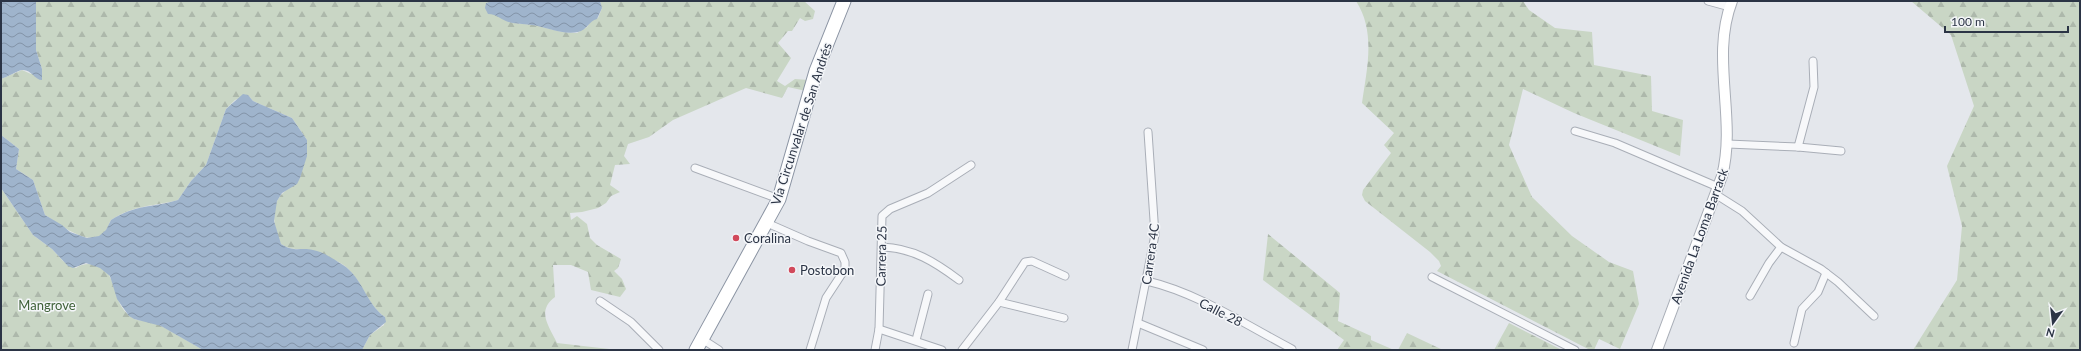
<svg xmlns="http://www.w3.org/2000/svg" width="2081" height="351" viewBox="0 0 2081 351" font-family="Lato,sans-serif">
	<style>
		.forest { fill: url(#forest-firs) }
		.water { fill: url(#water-waves) }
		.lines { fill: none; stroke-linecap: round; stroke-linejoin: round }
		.street-casing { stroke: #a9aeb7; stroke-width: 9 }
		.secondary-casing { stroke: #a9aeb7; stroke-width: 12 }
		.highway-casing { stroke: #8b94a3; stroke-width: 15 }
		.street { stroke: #f7f8fa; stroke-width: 7 }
		.secondary { stroke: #fff; stroke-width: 10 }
		.highway { stroke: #fff; stroke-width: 13 }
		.poi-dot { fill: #d1495b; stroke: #f4f6f9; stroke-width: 1.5 }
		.labels { text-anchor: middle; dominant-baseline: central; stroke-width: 3; stroke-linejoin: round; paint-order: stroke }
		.street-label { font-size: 13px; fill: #2b3445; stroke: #f4f6f9 }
		.poi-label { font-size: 13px; fill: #2b3445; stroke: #f4f6f9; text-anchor: start }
		.park-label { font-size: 13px; fill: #3f6138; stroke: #f4f6f9 }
	</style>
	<defs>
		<pattern id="forest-firs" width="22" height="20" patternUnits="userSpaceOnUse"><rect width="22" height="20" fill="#c9d6c5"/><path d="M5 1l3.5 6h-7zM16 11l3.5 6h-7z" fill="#adb8ab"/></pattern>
		<pattern id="water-waves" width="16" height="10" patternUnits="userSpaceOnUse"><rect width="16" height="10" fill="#9fb4cc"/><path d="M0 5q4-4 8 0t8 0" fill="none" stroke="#8293a7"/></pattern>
	</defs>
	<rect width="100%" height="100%" fill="#e4e7ec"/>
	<g class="forest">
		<path d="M36 1H504H494L495 14 513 23 534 25 562 32 577 33 587 27 592 20 598 18 602 8 600 1H804L815 11 813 19 805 21 800 18 792 31H788L778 43 791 58 777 81 785 86 795 79 809 80 806 91 788 87 782 98 746 88 673 120 649 137 628 144 624 156 630 164 615 165 610 185 620 192 611 196 606 203 598 208 582 212 570 213 571 220 577 216 587 224 590 238 597 245 621 259 618 268 614 271 622 279 626 289 620 297 591 290 588 272 571 265H553L555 297C536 311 549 326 557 343L618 350H362L370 335 384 325 385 317C367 305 363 281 345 266 337 260 314 251 305 250 294 248 292 251 281 244 274 229 269 206 283 193 289 187 295 185 300 178L307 140 292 118 253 101 248 95 235 100 226 109 206 165 191 181 178 200C152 207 136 204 111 220 109 223 109 226 107 229 93 252 60 224 45 215L33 180 16 169 19 149 1 135V79L22 70 31 74 42 69 36 50Z"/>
		<path d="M1356 1H1523L1529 10 1555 28 1592 32 1594 65 1651 76 1652 111 1683 120 1680 156 1574 113 1523 89 1509 145 1532 197 1572 236 1609 262 1633 271 1639 304 1620 349 1599 339 1594 350H1590L1437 271 1441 266 1439 261 1430 252 1365 201 1362 195 1363 190 1391 153 1384 145 1394 133 1362 103C1367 68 1376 32 1356 1Z"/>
		<polygon points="1911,1 2080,1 2080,350 1913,350 1957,280 1962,226 1947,166 1974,106 1951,35"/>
		<path d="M1 188 33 235 52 249 63 261 76 268C86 260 104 264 110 277 117 292 116 305 131 317 137 322 147 320 155 323 172 331 187 341 203 350H1Z"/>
		<polygon points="1268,234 1340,293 1338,321 1371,336 1371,340 1394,350 1337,350 1344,340 1263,280"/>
		<polygon points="1509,323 1562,350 1494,350"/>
		<polygon points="1407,333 1443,350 1398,350"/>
	</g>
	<g class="water">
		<path d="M1 1H36V50L42 69V80C35 80 31 69 22 70 17 71 7 77 1 79Z"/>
		<path d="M494 1H600L602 8 597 19C589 21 587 30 578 32 562 35 547 27 532 25 525 24 519 24 513 23 503 22 498 14 488 14L485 8 486 3Z"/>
		<path d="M243 94 248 95 253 101 292 118 307 140V156L300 178 297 184 282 193 277 201 274 221 281 244C295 253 300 247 313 250 324 252 335 260 343 265 363 278 366 304 385 317L386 322 370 335 362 350H203L161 326 134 319 129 316 117 299 110 276 100 268 86 263 73 268 68 266 52 249 33 235 1 188V135L19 149 16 169 33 180 45 215 62 225 70 232 87 238 99 236 106 230 111 220C136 204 152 208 178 200L191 181 206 165 226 109Z"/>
	</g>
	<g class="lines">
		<g class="street-casing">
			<g id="street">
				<polyline points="1708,1 1730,7"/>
				<polyline points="1575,131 1615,143 1718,187"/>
				<polyline points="1728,144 1798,147 1814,87 1813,61"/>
				<polyline points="1798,147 1841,151"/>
				<polyline points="695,168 779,199"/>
				<polyline points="1715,194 1742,211 1781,247 1821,269 1838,282 1874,316"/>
				<polyline points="767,223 808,241 841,253 845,262 845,269 826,298 810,350"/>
				<path d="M882 247C913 248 935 262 959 280"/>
				<polyline points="1432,277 1575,350"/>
				<path d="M1147 281C1198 293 1246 325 1292 349"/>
				<polyline points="1750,296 1769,263 1781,247"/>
				<polyline points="600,301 631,322 659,350"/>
				<polyline points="999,302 1064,318"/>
				<polyline points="1138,323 1203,350"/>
				<polyline points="879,329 942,350"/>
				<polyline points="702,339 719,350"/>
				<polyline points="916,340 928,294"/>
				<polyline points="1794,343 1802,309 1818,292 1826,273"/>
				<polyline points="875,350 879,329 882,216 890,209 928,193 971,165"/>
				<polyline points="962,350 999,302 1025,262 1032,261 1065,276"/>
				<polyline points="1132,350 1155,235 1148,132"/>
			</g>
		</g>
		<g class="secondary-casing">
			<path id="secondary" d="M1657 350 1722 176C1737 118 1710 58 1732 1"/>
		</g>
		<g class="highway-casing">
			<polyline id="highway" points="696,350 779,199 816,71 844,1"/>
		</g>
		<use href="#street" class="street"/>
		<use href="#secondary" class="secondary"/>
		<use href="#highway" class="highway"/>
	</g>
	<g class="poi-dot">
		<circle cx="736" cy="238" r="4"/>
		<circle cx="792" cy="270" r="4"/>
	</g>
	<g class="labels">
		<g class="street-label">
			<text transform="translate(801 124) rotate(-72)">Vía Circunvalar de San Andrés</text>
			<text transform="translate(1699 236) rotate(-70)">Avenida La Loma Barrack</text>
			<text transform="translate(1150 254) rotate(-82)">Carrera 4C</text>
			<text transform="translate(881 256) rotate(-89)">Carrera 25</text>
			<text transform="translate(1221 312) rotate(27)">Calle 28</text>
		</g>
		<g class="poi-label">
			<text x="744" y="238">Coralina</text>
			<text x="800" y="270">Postobon</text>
		</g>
		<g class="park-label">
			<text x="47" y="305">Mangrove</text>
		</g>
	</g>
	<rect width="2081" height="351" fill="none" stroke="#2b3445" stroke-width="4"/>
	<g transform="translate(2053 323) rotate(195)" stroke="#f4f6f9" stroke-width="3" paint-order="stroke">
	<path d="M0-3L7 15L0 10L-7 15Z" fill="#2b3445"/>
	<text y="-6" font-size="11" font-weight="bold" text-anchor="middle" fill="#2b3445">N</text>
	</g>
	<path d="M1945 26v6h123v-6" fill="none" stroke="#2b3445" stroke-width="2"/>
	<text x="1951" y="26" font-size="12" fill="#2b3445" stroke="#f4f6f9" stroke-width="3" paint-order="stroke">100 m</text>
</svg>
